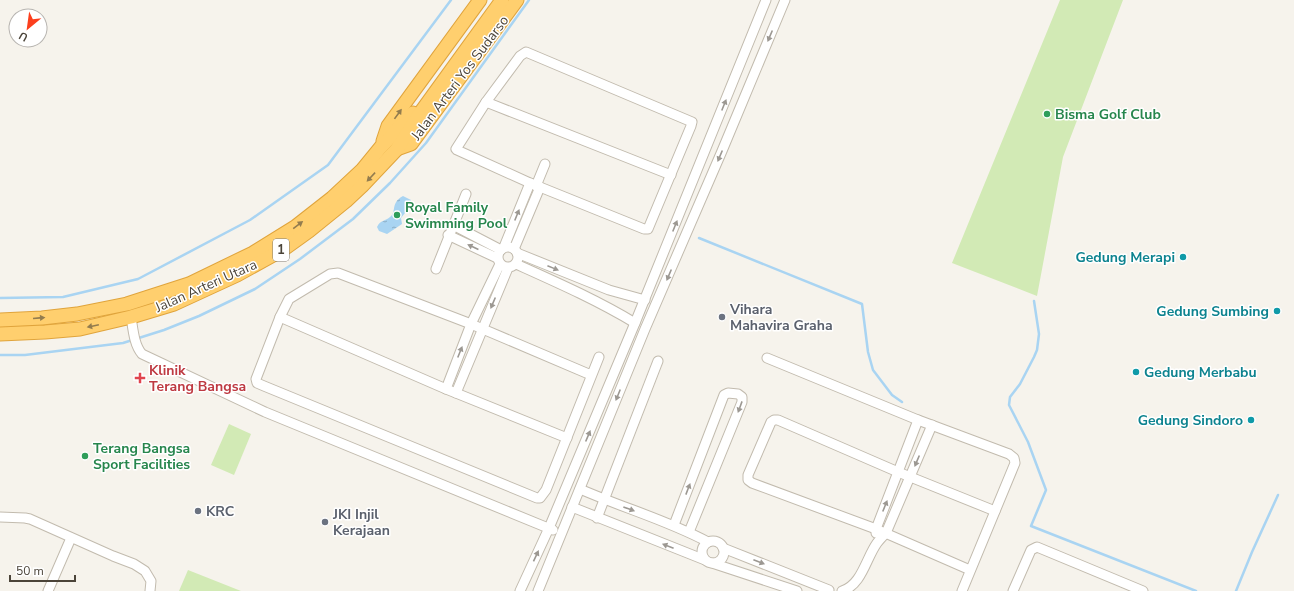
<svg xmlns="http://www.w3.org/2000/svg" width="1294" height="591" viewBox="0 0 1294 591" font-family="'Nunito Sans',sans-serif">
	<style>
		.green { fill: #d2eab5 }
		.water { fill: url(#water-ripples) }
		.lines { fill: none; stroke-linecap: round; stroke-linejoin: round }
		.stream { stroke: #a9d4f2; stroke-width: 2.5 }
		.minor-casing { stroke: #c2bbae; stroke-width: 11 }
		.highway-casing { stroke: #e0a43c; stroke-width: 15 }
		.minor { stroke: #fff; stroke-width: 9 }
		.highway { stroke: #ffcf6e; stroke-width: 13 }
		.oneway { fill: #9c9892 }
		.oneway2 { fill: #937c4e }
		.leisure-dot { fill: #2e9e5b; stroke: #fff; stroke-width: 1.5 }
		.culture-dot { fill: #0f9aa8; stroke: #fff; stroke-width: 1.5 }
		.worship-dot { fill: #6b7280; stroke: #fff; stroke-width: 1.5 }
		.health-dot { fill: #e0444e; stroke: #fff; stroke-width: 1.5 }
		.labels { text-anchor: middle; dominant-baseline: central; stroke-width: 3; stroke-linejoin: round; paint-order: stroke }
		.shield { fill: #fff; stroke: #817c74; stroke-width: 1 }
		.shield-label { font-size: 13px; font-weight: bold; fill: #4b4439 }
		.street-label { font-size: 14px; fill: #4b4439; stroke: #fff }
		.leisure-label { font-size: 14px; font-weight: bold; fill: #27864d; stroke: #fff; text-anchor: start }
		.culture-label { font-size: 14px; font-weight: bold; fill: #0d838f; stroke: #fff; text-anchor: end }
		.worship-label { font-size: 14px; font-weight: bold; fill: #5b616d; stroke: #fff; text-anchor: start }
		.health-label { font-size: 14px; font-weight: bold; fill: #be3a42; stroke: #fff; text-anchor: start }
	</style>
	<defs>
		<pattern id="water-ripples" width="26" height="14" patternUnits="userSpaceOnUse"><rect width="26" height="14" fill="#a9d4f2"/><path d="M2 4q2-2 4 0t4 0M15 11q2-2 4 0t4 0" fill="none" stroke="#8caec5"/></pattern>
	</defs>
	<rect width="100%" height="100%" fill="#f6f3ec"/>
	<g class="green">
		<polygon points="1060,0 1123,0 1063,157 1037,296 952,263"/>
		<polygon points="229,424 251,434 234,475 211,465"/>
		<polygon points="188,570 241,591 179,591"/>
	</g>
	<path class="water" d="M403 196 411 200C411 205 410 211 405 213L401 218 402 224 387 234 379 231 377 227C380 220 386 221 390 217 397 212 390 203 403 196Z"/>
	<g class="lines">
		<g class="stream">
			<polyline points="699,238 862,304 868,352 873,370 892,395 902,402"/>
			<polyline points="0,298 63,297 138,279 250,220 328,165 451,0"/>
			<polyline points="1034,301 1039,334 1037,350 1034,357 1020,384 1010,397 1009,405 1028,442 1046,490 1031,526 1196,591"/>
			<polyline points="0,355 25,355 123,343 164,330 199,316 255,289 300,259 353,219 390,183 426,143 529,0"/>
			<polyline points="1236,591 1252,552 1278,495"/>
		</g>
		<g class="minor-casing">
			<g id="minor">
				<polygon points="526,52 692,122 691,126 648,229 644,229 530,183 457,150 456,149 486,102 520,56"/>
				<polyline points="486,102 671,175"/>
				<polyline points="536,186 545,164"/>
				<polyline points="453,225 501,250"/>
				<polyline points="448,235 497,258"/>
				<circle cx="508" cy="257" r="10"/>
				<polyline points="504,247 530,183"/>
				<polyline points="514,249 540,187"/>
				<polyline points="517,253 609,290 645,300"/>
				<path d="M516 264C556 282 597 300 635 323"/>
				<polyline points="436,269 466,194"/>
				<path d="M131 317C133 329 134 345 142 354L265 412 553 530"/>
				<polyline points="280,317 446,389 567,438"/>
				<polyline points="767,358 918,420 1009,454 1014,458 1015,463 962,591"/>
				<polyline points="591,375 471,324 338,273 330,274 289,299 280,317 256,379 257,383 264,386 537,498 540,498 546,490 599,357"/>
				<polyline points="446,389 471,324 500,264"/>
				<polyline points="456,393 508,268"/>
				<path d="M580 489C623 508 667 520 708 542"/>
				<polyline points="572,507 705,560"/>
				<polyline points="0,517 25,518 30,519 113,556 134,564 145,571 151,581 150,591"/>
				<polyline points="597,518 658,361"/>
				<polyline points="674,525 724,395 728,393 738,394 742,397 742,402 689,532"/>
				<polyline points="876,533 876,529 918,420"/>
				<circle cx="713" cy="552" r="11"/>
				<polyline points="723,548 829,590"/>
				<polyline points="712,563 797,591"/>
				<polyline points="970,570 876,529 752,483 748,480 748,475 771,422 774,420 778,420 898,472 995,511"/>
				<polyline points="48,591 71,538"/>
				<polyline points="520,591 549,528 635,323 766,0"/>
				<polyline points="538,591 645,329 722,151 785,0"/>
				<path d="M842 591C862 585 866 558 877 543 880 539 883 536 886 533L932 425"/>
				<polyline points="1013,591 1031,550 1037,547 1143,591"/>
			</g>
		</g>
		<g class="highway-casing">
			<g id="highway">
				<polyline points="383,141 388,126 480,0"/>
				<polyline points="397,149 411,144 517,0"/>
				<polyline points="0,320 42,318 77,314 127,304 189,284 253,253 295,227 332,198 362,170 380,148 413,113"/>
				<polyline points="0,334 45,332 80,329 131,317 174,304 237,275 284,249 309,231 346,201 362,186 397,149 418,116 502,0"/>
			</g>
		</g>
		<use href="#minor" class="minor"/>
		<use href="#highway" class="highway"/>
	</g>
	<defs><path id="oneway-solid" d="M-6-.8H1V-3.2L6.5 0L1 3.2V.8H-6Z"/></defs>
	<g class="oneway">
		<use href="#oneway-solid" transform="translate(770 36) rotate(113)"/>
		<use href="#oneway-solid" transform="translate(724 105) rotate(-68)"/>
		<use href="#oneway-solid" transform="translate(720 156) rotate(113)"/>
		<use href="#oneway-solid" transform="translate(517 215) rotate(-68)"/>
		<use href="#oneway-solid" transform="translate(675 226) rotate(-68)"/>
		<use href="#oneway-solid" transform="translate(473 247) rotate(-155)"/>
		<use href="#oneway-solid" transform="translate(553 268) rotate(22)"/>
		<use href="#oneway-solid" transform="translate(669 275) rotate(113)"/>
		<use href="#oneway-solid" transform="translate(493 303) rotate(113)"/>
		<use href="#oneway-solid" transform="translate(460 352) rotate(-68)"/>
		<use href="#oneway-solid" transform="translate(618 395) rotate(112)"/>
		<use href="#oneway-solid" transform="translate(740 407) rotate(110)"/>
		<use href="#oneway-solid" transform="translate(588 436) rotate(-67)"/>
		<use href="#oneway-solid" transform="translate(917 461) rotate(113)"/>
		<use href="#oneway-solid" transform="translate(688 489) rotate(-69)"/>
		<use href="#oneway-solid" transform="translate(885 506) rotate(-68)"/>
		<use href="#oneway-solid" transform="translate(629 509) rotate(20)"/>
		<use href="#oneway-solid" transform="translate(668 546) rotate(-159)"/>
		<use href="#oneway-solid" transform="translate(536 556) rotate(-65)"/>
		<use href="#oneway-solid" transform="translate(759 562) rotate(21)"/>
	</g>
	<g class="oneway2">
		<use href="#oneway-solid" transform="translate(398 114) rotate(-54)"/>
		<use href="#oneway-solid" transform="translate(371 177) rotate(133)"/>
		<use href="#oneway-solid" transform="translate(298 225) rotate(-37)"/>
		<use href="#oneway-solid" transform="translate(39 318) rotate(-5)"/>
		<use href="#oneway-solid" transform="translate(93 326) rotate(168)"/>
	</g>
	<g class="leisure-dot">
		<circle cx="1047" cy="114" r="4"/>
		<circle cx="397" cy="215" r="4"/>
		<circle cx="85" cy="456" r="4"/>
	</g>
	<g class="culture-dot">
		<circle cx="1183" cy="257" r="4"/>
		<circle cx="1277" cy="311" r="4"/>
		<circle cx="1136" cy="372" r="4"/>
		<circle cx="1251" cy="420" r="4"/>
	</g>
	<g class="worship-dot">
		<circle cx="722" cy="317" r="4"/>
		<circle cx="198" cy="511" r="4"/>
		<circle cx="325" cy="522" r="4"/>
	</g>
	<path class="health-dot" d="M138 372h4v4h4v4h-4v4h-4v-4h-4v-4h4z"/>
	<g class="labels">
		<rect class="shield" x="273" y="239" width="16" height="22" rx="3"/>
		<g class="shield-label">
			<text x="281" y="250">1</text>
		</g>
		<g class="street-label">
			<text transform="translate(460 78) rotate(-53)">Jalan Arteri Yos Sudarso</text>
			<text transform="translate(206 286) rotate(-24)">Jalan Arteri Utara</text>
		</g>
		<g class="leisure-label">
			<text x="1055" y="114">Bisma Golf Club</text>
			<text x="405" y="207">Royal Family<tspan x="405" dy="16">Swimming Pool</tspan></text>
			<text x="93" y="448">Terang Bangsa<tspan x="93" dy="16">Sport Facilities</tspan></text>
		</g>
		<g class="culture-label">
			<text x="1175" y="257">Gedung Merapi</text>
			<text x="1269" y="311">Gedung Sumbing</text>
			<text x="1144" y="372" text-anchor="start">Gedung Merbabu</text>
			<text x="1243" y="420">Gedung Sindoro</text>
		</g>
		<g class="worship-label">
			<text x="730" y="309">Vihara<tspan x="730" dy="16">Mahavira Graha</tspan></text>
			<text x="206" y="511">KRC</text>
			<text x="333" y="514">JKI Injil<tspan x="333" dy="16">Kerajaan</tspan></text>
		</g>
		<g class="health-label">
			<text x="149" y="370">Klinik<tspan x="149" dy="16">Terang Bangsa</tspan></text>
		</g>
	</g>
	<g transform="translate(28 28) rotate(209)"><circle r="19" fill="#ffffff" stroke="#b7b4b0"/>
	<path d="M0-3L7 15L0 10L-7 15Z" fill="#fc3f1d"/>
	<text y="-6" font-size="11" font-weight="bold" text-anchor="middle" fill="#4b4439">U</text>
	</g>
	<path d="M10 575v6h65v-6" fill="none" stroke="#4b4439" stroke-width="2"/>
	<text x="16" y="575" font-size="12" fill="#4b4439" stroke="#ffffff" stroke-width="3" paint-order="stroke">50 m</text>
</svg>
